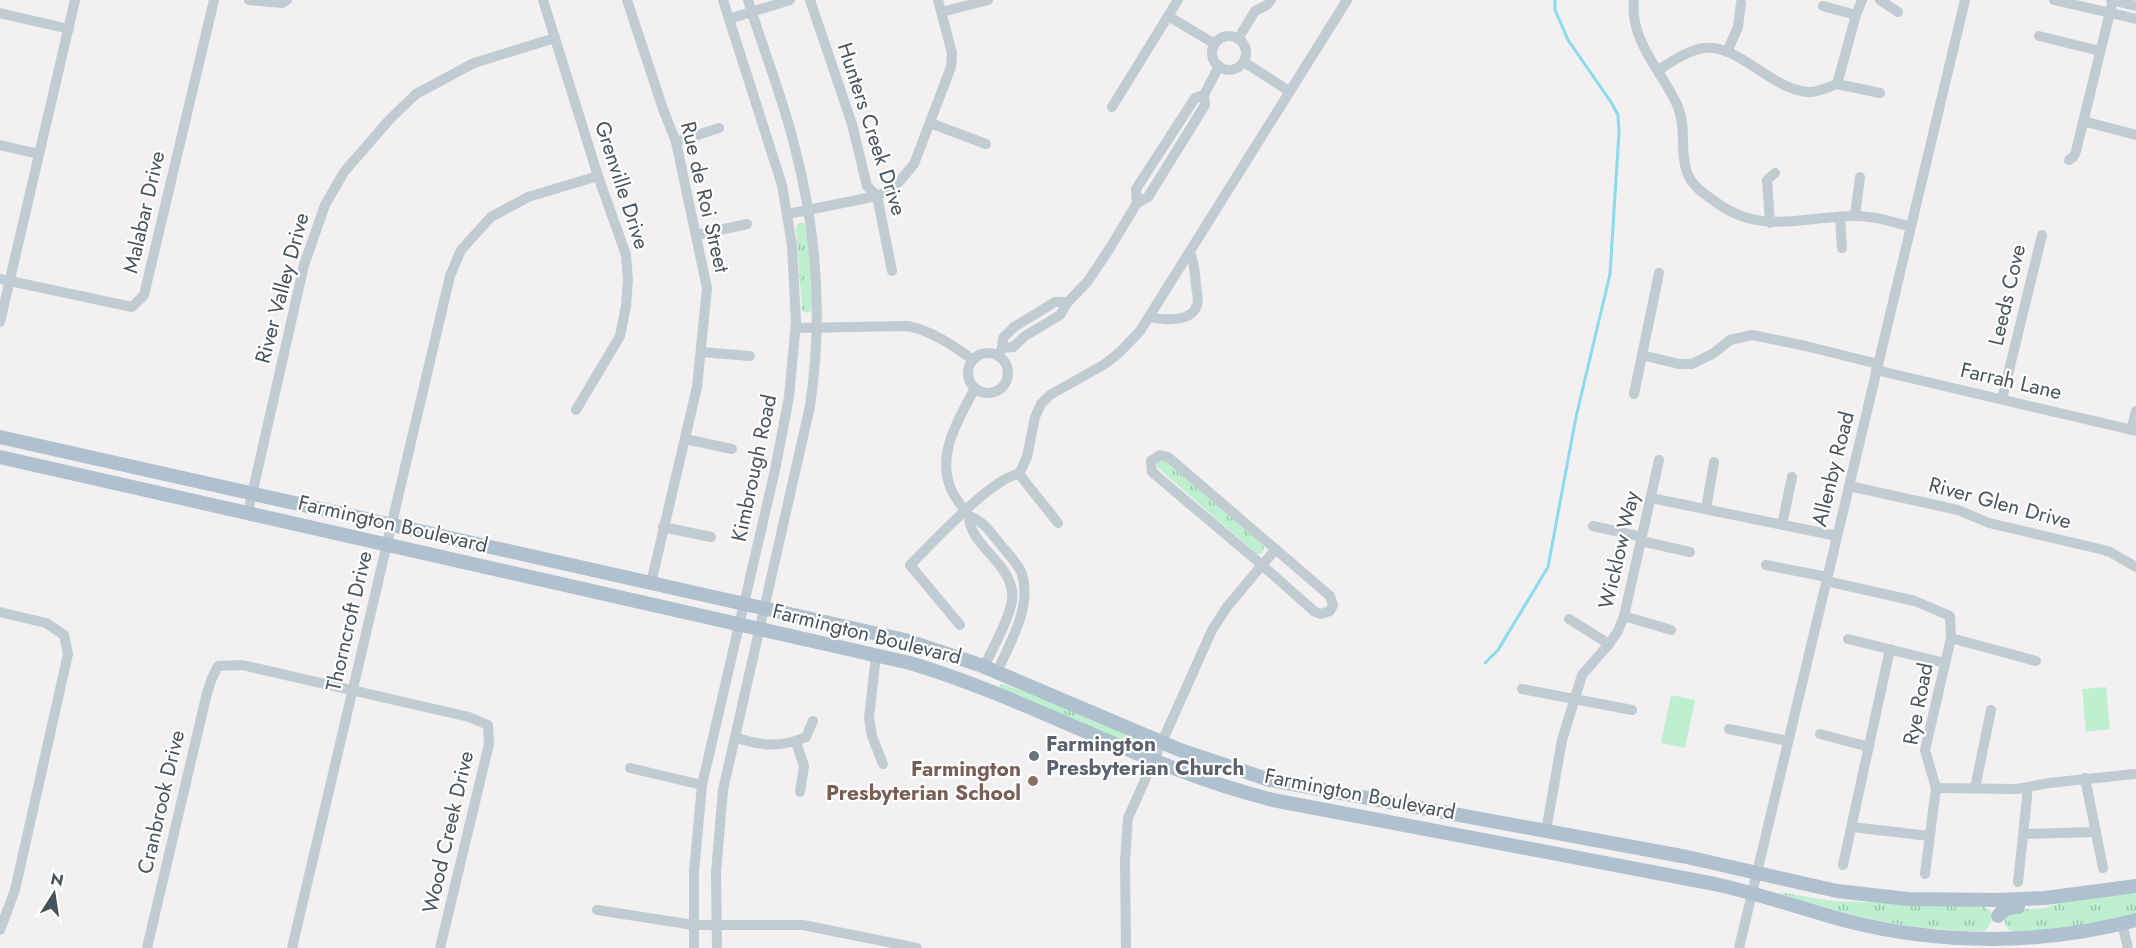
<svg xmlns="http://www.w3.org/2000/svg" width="2136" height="948" viewBox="0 0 2136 948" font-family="Jost,sans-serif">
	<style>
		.grass { fill: url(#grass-tufts) }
		.garden { fill: #bef0d0 }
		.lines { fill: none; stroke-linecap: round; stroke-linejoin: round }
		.stream { stroke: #8bdbee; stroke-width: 3 }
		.minor { stroke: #c0cbd2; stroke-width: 10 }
		.major { stroke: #afc0cf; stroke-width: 14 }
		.worship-dot { fill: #6b7280; stroke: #fff; stroke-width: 2 }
		.education-dot { fill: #8d6e63; stroke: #fff; stroke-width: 2 }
		.labels { text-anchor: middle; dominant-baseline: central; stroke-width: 4.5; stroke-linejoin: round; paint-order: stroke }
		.street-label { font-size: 21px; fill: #47545e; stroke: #fff }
		.worship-label { font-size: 21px; font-weight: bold; fill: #5b616d; stroke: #fff; text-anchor: start }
		.education-label { font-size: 21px; font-weight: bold; fill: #785e54; stroke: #fff; text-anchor: end }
	</style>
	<defs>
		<pattern id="grass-tufts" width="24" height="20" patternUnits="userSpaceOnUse" patternTransform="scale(1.5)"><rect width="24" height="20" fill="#bef0d0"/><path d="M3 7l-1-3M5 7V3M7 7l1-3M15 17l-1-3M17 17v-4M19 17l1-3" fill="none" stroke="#9cc5ac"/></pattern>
	</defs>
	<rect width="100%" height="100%" fill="#f2f0f0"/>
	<g class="grass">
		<polygon points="800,222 805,224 809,252 812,310 807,313 802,310 796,227"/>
		<polygon points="1159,460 1164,460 1263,545 1264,549 1262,553 1257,554 1158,468 1157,463"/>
		<polygon points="1003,684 1076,711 1150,743 1150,747 1145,750 999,689 1000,685"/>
		<path d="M1778 892 1832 901 1984 907 1991 912V923L1985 931C1926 932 1868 921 1812 903 1801 900 1787 897 1778 892Z"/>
		<path d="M2136 892V914C2114 919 2029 938 2012 931 2005 929 2004 921 2005 915L2011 910 2044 908 2063 902Z"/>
	</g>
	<g class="garden">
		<polygon points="2106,687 2110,729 2086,732 2082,689"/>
		<polygon points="1671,695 1695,700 1685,748 1661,743"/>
	</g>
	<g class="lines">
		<polyline class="stream" points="1485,663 1498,650 1548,567 1576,417 1610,274 1619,132 1618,115 1611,102 1568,40 1555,10 1555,0"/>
		<g class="minor">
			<polyline points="249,0 282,3 287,0"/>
			<polyline points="543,0 598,176 626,255 628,280 626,306 620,336 576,410"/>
			<polyline points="627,0 663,109 676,142 707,288 697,387 651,583"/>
			<polyline points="810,0 852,124 867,186 877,196 892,271"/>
			<path d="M1634 0C1629 41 1663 72 1678 107 1687 128 1679 154 1688 175 1693 186 1703 193 1713 200 1759 236 1801 217 1853 216 1872 215 1893 222 1911 227"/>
			<polyline points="1880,0 1898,12"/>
			<polyline points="2054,0 2136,19"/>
			<polyline points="2111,0 2136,6"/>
			<polyline points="1823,6 1856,15"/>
			<polyline points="942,12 988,0"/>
			<polyline points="0,13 69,29"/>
			<polyline points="1168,16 1215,44"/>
			<polyline points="729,19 790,0"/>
			<polyline points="2039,36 2100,51"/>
			<circle cx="1229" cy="53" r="17"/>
			<polyline points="1238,39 1255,11 1267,5 1271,0"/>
			<polyline points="1727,52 1738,27 1741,3"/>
			<polyline points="1244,62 1289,91"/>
			<path d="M1658 70C1672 62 1688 50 1704 48 1738 43 1772 91 1810 92 1818 92 1828 87 1837 84L1856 15 1862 0"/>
			<polyline points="1837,84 1880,93"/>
			<polyline points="1204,95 1219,66"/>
			<polyline points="1112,107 1178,0"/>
			<polyline points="2083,121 2136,135"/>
			<polyline points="930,123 986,144"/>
			<polyline points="676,142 719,128"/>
			<polyline points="0,145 39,154"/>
			<polyline points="2069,160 2074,156 2076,151 2113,0"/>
			<polyline points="788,214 877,196 888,191 899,182 914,164 951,67 952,53 938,0"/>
			<polyline points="1855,216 1860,177"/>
			<polyline points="1840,217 1842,248"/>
			<polyline points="1770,223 1767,180 1775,173"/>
			<polyline points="697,235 747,224"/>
			<polyline points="0,279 132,307 144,295 214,0"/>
			<polyline points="1068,302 1088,281 1110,248 1137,203 1136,189 1195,98 1204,95 1205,105 1148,197 1137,203"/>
			<path d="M1149 317C1162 320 1192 323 1197 305 1199 300 1197 292 1196 286 1195 274 1195 264 1190 253"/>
			<polyline points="0,322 75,0"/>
			<path d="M796 328 908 326C932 331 954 346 973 360"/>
			<polyline points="701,352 750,356"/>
			<circle cx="988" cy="373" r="20"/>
			<polyline points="1642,355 1679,364 1692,364 1714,353 1730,340 1752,335 1806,346 1878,364"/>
			<polyline points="998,356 1002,348 1003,338 1014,327 1055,302 1068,302 1060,315 1025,336 1013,347 1002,348"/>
			<polyline points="1876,370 2136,431"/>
			<polyline points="1634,394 1659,273"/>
			<polyline points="2002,399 2042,235"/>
			<polyline points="2131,430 2136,411"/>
			<polyline points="685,439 732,449"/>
			<polyline points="1019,474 1027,457 1035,417 1041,404 1050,395 1105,364 1120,352 1140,331 1347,0"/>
			<polyline points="1019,474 1058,523"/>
			<polyline points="1849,486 1958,510 1989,523 2100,549 2110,552 2136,567"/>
			<polyline points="1651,498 1837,536"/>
			<polyline points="1706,509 1714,462"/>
			<polyline points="248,512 304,265 325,205 344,172 390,119 416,94 474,63 555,38"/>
			<path d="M969 516C963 507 955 499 951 489 936 453 959 419 975 388"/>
			<polyline points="1782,525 1792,477"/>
			<polyline points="1593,526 1642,537"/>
			<polyline points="663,527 711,537"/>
			<polyline points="1641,541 1690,552"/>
			<polyline points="1766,565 1827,577"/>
			<polyline points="1826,581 1915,601 1950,616 1951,638 1925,750 1936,788 2017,789 2049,783 2134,774"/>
			<polyline points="0,612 46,623 64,635 68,654 15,890 0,930"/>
			<polyline points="1624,616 1671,630"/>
			<polyline points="1569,619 1609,644"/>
			<path d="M960 625 910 565C933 543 991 478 1019 474"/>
			<polyline points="1951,638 2036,661"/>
			<polyline points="1848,639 1945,663"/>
			<polyline points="876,655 869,718 872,736 883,764"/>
			<path d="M984 667C992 649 1009 620 1012 601 1017 565 969 547 969 516 984 521 990 532 1000 544 1007 553 1018 563 1022 574 1032 607 1010 643 997 672"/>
			<polyline points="1522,689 1632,710"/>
			<polyline points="1729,729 1788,741"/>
			<polyline points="1820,734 1869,747"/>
			<path d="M735 737C760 746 781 748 806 737L813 721"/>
			<polyline points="796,742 804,766 800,792"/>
			<polyline points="630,768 702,785"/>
			<polyline points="2085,778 2103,868"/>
			<polyline points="1975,788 1991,710"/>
			<polyline points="1852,827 1929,836"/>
			<polyline points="1546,831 1562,740 1582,675 1609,644 1618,631 1624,616 1659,460"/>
			<polyline points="2024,834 2096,832"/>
			<polyline points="1843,865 1890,649"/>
			<polyline points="1925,874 1936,788"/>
			<polyline points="2018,882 2027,798 2027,788"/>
			<polyline points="597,910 694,925 803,925 917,948"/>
			<polyline points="2122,923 2128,948"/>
			<polyline points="147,948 207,693 212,678 218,666 242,665 469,717 488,725 489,744 440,948"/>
			<polyline points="292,948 450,276 461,250 491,217 528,197 598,176"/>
			<polyline points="694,948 694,872 702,785 775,470 789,397 796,322 792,245 782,185 723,0"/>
			<path d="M717 948 716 873 723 790 810 406C823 319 817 233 795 148 783 98 763 49 748 0"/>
			<polyline points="1126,948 1125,861 1128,818 1212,630 1227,607 1262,565 1152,472 1151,461 1160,455 1168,457 1330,596 1333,605 1330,611 1321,614 1315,612 1262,565 1276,549"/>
			<polyline points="1739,948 1965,0"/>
		</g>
		<g class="major">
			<polyline points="0,437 905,640 980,665 1180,750 1270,780 1687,857 1837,891 1908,899 1997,900 2045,898 2136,886"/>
			<path d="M0 457 910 663C1034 700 1147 769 1273 800L1715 884C1760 894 1803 909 1847 921 1941 945 2042 945 2136 920"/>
			<path d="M1998 916C2004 908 2008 908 2018 907"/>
		</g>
	</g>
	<circle class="worship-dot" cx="1034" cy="756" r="6"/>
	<circle class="education-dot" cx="1033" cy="781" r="6"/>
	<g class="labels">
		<g class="street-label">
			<text transform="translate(872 129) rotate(72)">Hunters Creek Drive</text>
			<text transform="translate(622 185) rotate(72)">Grenville Drive</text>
			<text transform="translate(705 197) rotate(77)">Rue de Roi Street</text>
			<text transform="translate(144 212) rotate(-77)">Malabar Drive</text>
			<text transform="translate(282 288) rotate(-75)">River Valley Drive</text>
			<text transform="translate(2007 295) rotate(-77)">Leeds Cove</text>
			<text transform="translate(2011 381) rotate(13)">Farrah Lane</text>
			<text transform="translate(754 468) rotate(-78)">Kimbrough Road</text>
			<text transform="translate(1833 469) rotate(-76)">Allenby Road</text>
			<text transform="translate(2000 503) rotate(15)">River Glen Drive</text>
			<text transform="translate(393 524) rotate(13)">Farmington Boulevard</text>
			<text transform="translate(1619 550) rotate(-77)">Wicklow Way</text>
			<text transform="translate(349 621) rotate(-77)">Thorncroft Drive</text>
			<text transform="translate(867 634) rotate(14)">Farmington Boulevard</text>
			<text transform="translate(1918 704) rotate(-79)">Rye Road</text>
			<text transform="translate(1360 794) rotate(11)">Farmington Boulevard</text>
			<text transform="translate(161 802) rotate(-77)">Cranbrook Drive</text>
			<text transform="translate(448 832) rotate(-77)">Wood Creek Drive</text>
		</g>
		<g class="worship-label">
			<text x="1046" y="744">Farmington<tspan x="1046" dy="24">Presbyterian Church</tspan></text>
		</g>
		<g class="education-label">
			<text x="1021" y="769">Farmington<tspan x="1021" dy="24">Presbyterian School</tspan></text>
		</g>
	</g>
	<g transform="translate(54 894) rotate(12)" stroke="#ffffff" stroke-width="4.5" paint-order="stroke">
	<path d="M0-4.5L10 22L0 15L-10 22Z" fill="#47545e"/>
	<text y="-9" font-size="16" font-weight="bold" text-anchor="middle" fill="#47545e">N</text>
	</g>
</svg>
